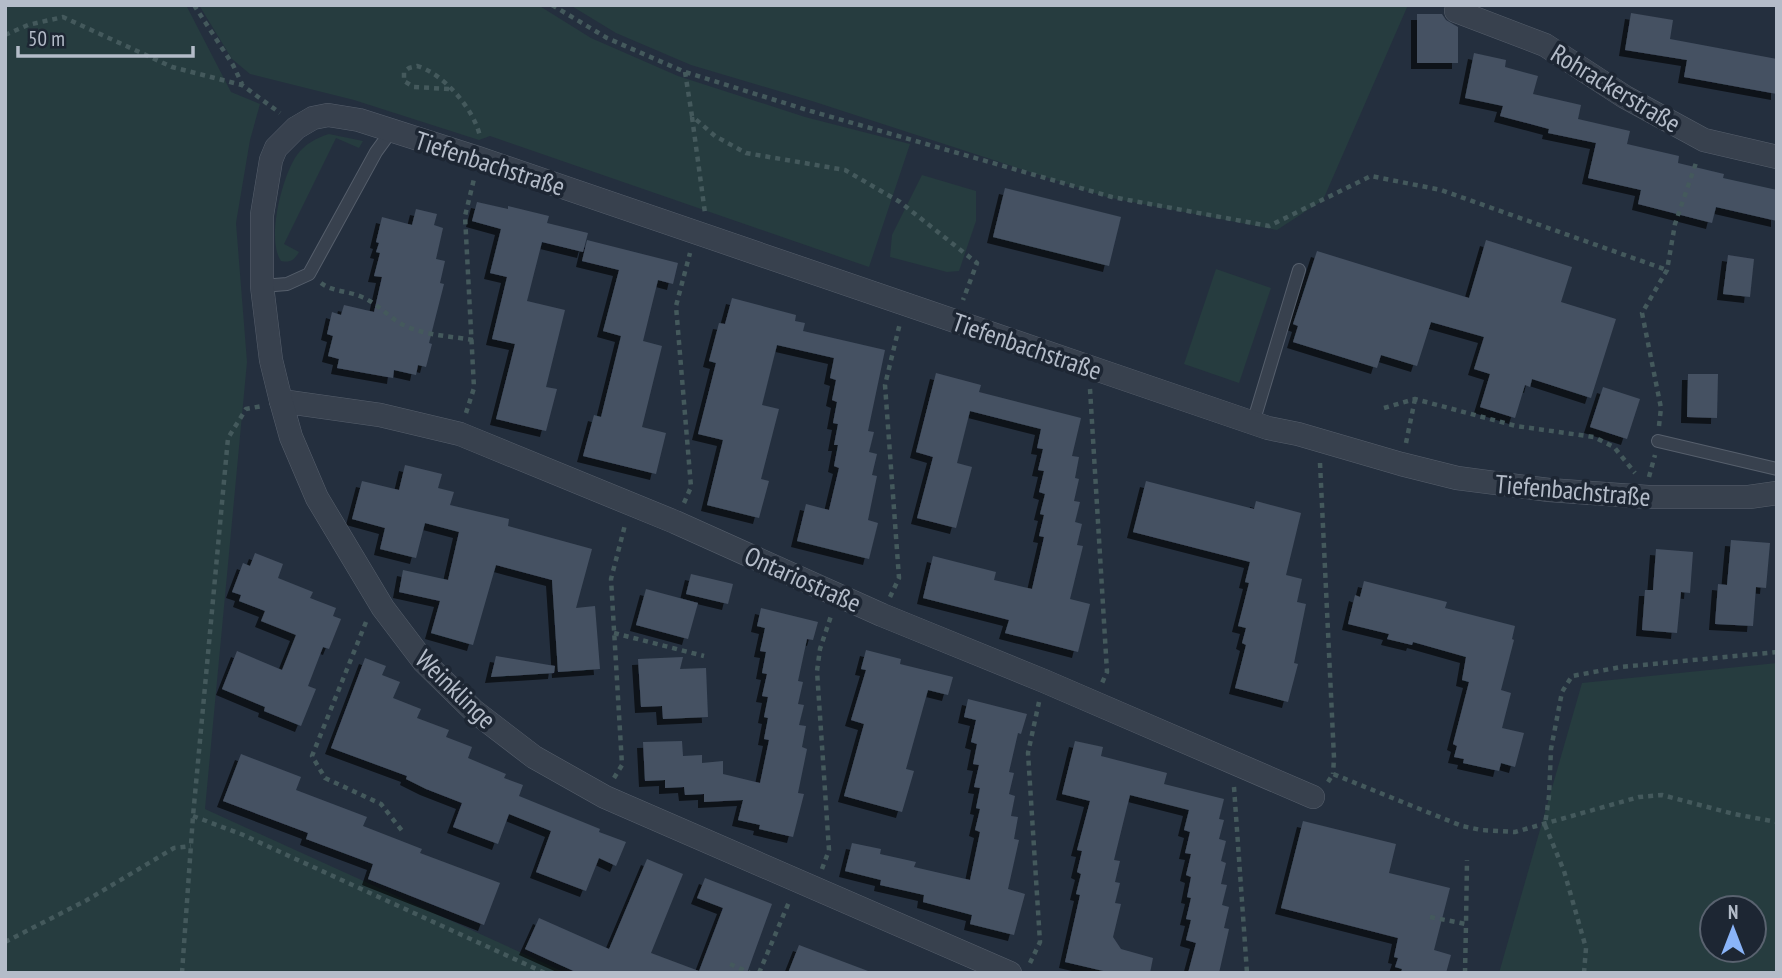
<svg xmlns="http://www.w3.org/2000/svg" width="1782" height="978" viewBox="0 0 1782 978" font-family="'PT Sans Narrow',sans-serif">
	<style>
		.green { fill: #263c3f; fill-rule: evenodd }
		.building { fill: #455162; filter: url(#shadow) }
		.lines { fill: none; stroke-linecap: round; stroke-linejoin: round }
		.service-casing { stroke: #565f6c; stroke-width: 14 }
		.minor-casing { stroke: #565f6c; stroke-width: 24 }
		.path { stroke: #44595c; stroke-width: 4.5; stroke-dasharray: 5 5; stroke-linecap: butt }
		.service { stroke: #38414e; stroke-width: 12 }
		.minor { stroke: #38414e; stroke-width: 23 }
		.labels { text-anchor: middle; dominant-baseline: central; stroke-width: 7; stroke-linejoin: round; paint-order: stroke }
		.street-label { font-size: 26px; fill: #b4bcc9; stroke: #1d2633 }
	</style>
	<defs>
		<filter id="shadow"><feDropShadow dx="-6" dy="6" stdDeviation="0" flood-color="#0009"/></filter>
	</defs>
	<rect width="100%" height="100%" fill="#242f3e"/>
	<g class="green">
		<polygon points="5,5 186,5 231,92 260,104 250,140 236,223 247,362 205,809 566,973 5,973"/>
		<polygon points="199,5 538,5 591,38 678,76 805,117 910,144 869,267 490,136 479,140 354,100 250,74 232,59"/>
		<polygon points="570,5 1408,5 1323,200 1277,230 1107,197 812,101 691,65 616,33"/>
		<path d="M329 134 363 141 359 148 336 138 284 244 299 252C294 260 291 263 281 261 266 240 282 176 297 155 305 144 316 138 329 134Z"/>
		<polygon points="922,175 976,191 976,221 959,271 947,272 890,257 892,235"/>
		<polygon points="1216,269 1271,288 1239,383 1184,364"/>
		<path d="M1777 663V973H1499L1582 683ZM1754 908V950H1712V908Z"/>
	</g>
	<g class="building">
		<polygon points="1631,13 1673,20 1670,39 1777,59 1777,94 1684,77 1687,60 1625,50"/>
		<polygon points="1417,14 1442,14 1446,20 1458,27 1458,63 1417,63"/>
		<polygon points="1474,53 1506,60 1505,67 1538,76 1533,94 1581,105 1578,119 1630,131 1627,144 1679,156 1678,163 1724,174 1723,178 1777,190 1777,221 1716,207 1712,223 1638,204 1641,190 1588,178 1596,143 1548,133 1549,129 1500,116 1503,106 1465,98"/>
		<polygon points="1005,188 1121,217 1109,266 993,237"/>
		<polygon points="477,202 508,209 508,206 549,216 547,223 588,233 583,252 542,242 527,301 565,310 546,387 557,389 546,431 496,419 515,344 492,339 507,277 490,273 501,229 472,221"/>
		<polygon points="416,209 437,214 434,225 443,228 436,259 445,261 440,283 444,284 429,343 432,344 426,367 418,365 416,375 394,370 393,378 337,368 339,359 328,356 333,336 327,334 332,312 341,315 344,305 374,312 382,277 374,276 380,253 376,252 379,243 376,242 382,217 412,225"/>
		<polygon points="587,240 678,263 673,284 658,280 643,341 662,346 642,427 666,433 656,474 583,456 594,415 601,417 621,336 603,331 619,270 582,261"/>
		<polygon points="1486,240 1572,267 1561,302 1616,319 1591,398 1532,379 1530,387 1525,385 1515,418 1480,407 1490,374 1474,369 1484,337 1431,322 1417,366 1381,355 1377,368 1293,342 1298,326 1293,324 1317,251 1469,298"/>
		<polygon points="1728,255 1754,259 1750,297 1723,294"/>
		<polygon points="732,298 796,315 795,321 805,323 803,331 885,350 868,431 874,432 869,452 877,454 872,475 877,476 868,520 878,523 869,559 797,541 806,504 829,510 839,468 834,466 838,445 834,445 838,424 833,423 837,402 832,400 836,380 830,378 834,358 777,345 762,405 779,409 761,479 769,481 759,518 707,505 723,440 698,434 716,363 709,361 719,323 725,324"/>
		<polygon points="936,373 981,385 979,392 1081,418 1072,456 1079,457 1075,478 1079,479 1074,501 1080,502 1075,522 1082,524 1077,545 1083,546 1070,599 1090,604 1078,652 1005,633 1009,620 923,598 933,556 996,572 994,580 1032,589 1044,537 1039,536 1044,515 1040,514 1045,494 1039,492 1044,471 1038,470 1043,449 1037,448 1041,429 970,411 957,463 972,467 956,528 917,518 933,457 916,452"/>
		<polygon points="1688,374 1718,374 1717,418 1687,417"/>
		<polygon points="1603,387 1640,399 1627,439 1590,427"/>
		<polygon points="405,465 442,474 438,488 454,492 450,505 509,519 508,526 592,549 576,608 595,606 600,669 558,672 552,580 496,565 473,645 431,633 440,601 399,592 403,570 448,580 459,532 425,523 416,558 380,549 385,528 352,519 362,481 399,490"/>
		<polygon points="1146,481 1254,509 1256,501 1301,513 1286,575 1302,579 1297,602 1306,604 1294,663 1298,664 1288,702 1235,688 1246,645 1242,643 1246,628 1238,626 1249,583 1245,582 1250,562 1133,532"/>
		<polygon points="1731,540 1770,543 1766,588 1756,587 1753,626 1715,624 1718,584 1727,585"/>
		<polygon points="1656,549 1693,552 1690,593 1681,592 1677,633 1642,630 1645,590 1653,590"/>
		<polygon points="255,553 283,564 278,578 313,592 310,598 336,608 333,616 341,619 329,649 323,647 308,686 316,689 301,726 264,711 265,707 222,689 237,651 282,670 296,635 261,621 265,611 239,601 241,595 232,592 243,563 250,566"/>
		<polygon points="691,574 733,584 728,604 686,594"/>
		<polygon points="1364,581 1447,602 1445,608 1515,626 1512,639 1514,640 1501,690 1511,693 1502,728 1524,733 1515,767 1501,763 1499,771 1463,763 1464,759 1454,757 1457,746 1453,744 1469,682 1462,680 1466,657 1413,642 1412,645 1387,639 1389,634 1348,624 1355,595 1360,597"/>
		<polygon points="646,589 698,603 688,639 636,625"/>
		<polygon points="761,608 818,622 813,640 807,639 798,681 803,682 798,704 804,705 799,725 806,726 802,747 807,749 798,793 804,794 793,837 759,829 760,825 738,820 743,800 704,802 704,794 685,795 684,787 665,788 665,780 645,781 643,742 682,741 683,756 702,755 702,763 723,761 723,774 760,783 769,740 764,739 768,718 764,717 768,697 762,696 767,674 762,673 766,652 760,651 765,628 757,626"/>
		<polygon points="866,650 901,659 900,664 953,677 948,695 928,690 906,769 914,771 902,812 844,796 864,724 851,720 866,670 861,669"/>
		<polygon points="496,656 555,666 554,673 491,677"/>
		<polygon points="683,657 680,669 706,668 708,717 663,719 662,706 641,707 638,659"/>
		<polygon points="365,658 386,666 382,675 400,682 393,698 421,709 417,718 449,730 446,737 472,747 468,758 506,774 504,778 523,785 519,796 600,829 599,832 626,842 616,866 599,858 586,891 536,872 551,831 509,814 498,844 453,827 462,803 426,789 406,779 407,776 331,748"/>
		<polygon points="968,699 1027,714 1021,734 1018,733 1009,772 1014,773 1009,794 1015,796 1011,816 1018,817 1014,839 1019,840 1008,889 1025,894 1014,935 970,924 972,915 923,902 924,895 880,885 881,880 845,871 852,843 881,849 880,854 916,862 914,867 970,880 980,832 975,830 980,809 976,808 980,788 974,787 979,765 973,764 977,744 971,742 976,720 964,717"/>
		<polygon points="1075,741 1103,747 1101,756 1167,773 1164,784 1224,799 1219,819 1224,820 1219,839 1226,841 1221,861 1226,863 1221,884 1227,885 1222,905 1229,907 1224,928 1229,929 1219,973 1188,973 1196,943 1186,940 1191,920 1186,919 1191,898 1187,897 1191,877 1186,875 1191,854 1185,853 1190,832 1184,830 1189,810 1130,795 1114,860 1120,861 1115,882 1120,883 1115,903 1121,904 1113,937 1121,949 1153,958 1150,973 1112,973 1065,962 1080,895 1076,894 1081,874 1077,872 1082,851 1077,850 1090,801 1062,794"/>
		<polygon points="241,754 301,777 296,790 367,817 363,826 422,849 420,853 500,883 484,925 368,879 373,864 306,839 308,833 223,801"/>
		<polygon points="1303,821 1396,844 1389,873 1450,888 1434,950 1451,955 1446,973 1401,973 1402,969 1395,967 1398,958 1394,957 1398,938 1281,908"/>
		<polygon points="647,859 683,874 651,953 699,971 723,908 697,898 705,878 772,904 747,973 578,973 525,949 539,918 609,949"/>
		<polygon points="799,945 868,971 868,973 788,973"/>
	</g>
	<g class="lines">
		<g class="service-casing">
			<g id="service">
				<polyline points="262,286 287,284 309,274 376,152 392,130"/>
				<polyline points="1253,423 1299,270"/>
				<polyline points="1658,441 1777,469"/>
			</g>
		</g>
		<g class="minor-casing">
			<g id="minor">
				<polyline points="1456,11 1545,45 1625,97 1704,140 1777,157"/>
				<polyline points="281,401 380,415 460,434 675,522 882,615 1044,681 1313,797"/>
				<polyline points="1010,973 605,797 534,757 474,711 424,662 383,608 317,498 291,437 281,401 271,360 262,286 262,215 271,160 276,148 296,128 313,118 328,115 359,120 478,158 1268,428 1298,434 1401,464 1457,478 1549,490 1648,497 1749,497 1777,493"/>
			</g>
		</g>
		<g class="path">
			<polyline points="194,5 233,65 242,84"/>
			<polyline points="552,5 607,38 685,72 807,110 1112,197 1269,226 1371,176 1441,190 1667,270"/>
			<polyline points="5,35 28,25 63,17 172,67 242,85 280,113"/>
			<polyline points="685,72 692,116 715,136 746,153 845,170 900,202 977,263 963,300"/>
			<path d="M449 89 414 87 404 81V72L409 68 417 66C443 73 475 110 480 137"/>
			<polyline points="692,117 705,213"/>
			<path d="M321 283C333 292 349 291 362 297 376 303 386 314 398 322 419 335 449 336 473 340"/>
			<polyline points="1090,389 1107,672 1102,683"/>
			<polyline points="1384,408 1415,399 1516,426 1594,437 1614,447 1635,473"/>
			<polyline points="466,413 474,388 465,216 474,179"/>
			<polyline points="1659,426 1661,408 1642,313 1667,270 1675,224 1697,160"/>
			<polyline points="1406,443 1415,399"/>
			<polyline points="1320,463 1334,758 1333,774"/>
			<polyline points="1649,477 1655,455"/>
			<polyline points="684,503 691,487 676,306 690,253"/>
			<polyline points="890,597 899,578 885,385 900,323"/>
			<polyline points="366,622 312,756 325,778 381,804 403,832"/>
			<polyline points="614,633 704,656"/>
			<polyline points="614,778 622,765 611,579 625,525"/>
			<polyline points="1328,782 1333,774 1462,826 1481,830 1515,832 1639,797 1662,795 1734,814 1777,822"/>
			<polyline points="1234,787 1247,973"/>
			<polyline points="193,816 241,834 545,973"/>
			<polyline points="822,869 829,850 817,671 820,649 831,616"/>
			<polyline points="1430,917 1466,924 1467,860"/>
			<polyline points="5,942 87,900 174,848 191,846"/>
			<polyline points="1030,963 1040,942 1028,753 1039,702"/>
			<polyline points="730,964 750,973"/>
			<polyline points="182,973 193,816 228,438 246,409 262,406"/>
			<polyline points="759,973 789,902"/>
			<polyline points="1465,973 1466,924"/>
			<polyline points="1584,973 1586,948 1564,871 1545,825 1549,796 1551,749 1562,692 1572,676 1621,667 1777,652"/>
		</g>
		<use href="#service" class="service"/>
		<use href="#minor" class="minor"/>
	</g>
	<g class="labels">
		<g class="street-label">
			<text transform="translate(1616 88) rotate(31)">Rohrackerstraße</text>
			<text transform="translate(490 163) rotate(18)">Tiefenbachstraße</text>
			<text transform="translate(1027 346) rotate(19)">Tiefenbachstraße</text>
			<text transform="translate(1573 490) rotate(5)">Tiefenbachstraße</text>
			<text transform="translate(803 579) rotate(24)">Ontariostraße</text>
			<text transform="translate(456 689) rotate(44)">Weinklinge</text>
		</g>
	</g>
	<rect width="1782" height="978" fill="none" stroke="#b4bcc9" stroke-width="14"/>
	<g transform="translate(1733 929)"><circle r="33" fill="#1d2633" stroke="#59626f" stroke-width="2"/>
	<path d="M0-5L12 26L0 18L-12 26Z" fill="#8ab4f8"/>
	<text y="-10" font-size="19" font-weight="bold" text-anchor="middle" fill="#b4bcc9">N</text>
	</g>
	<path d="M18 46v10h175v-10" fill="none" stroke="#b4bcc9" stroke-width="3.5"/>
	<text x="28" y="46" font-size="21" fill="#b4bcc9" stroke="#1d2633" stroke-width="5" paint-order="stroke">50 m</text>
</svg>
